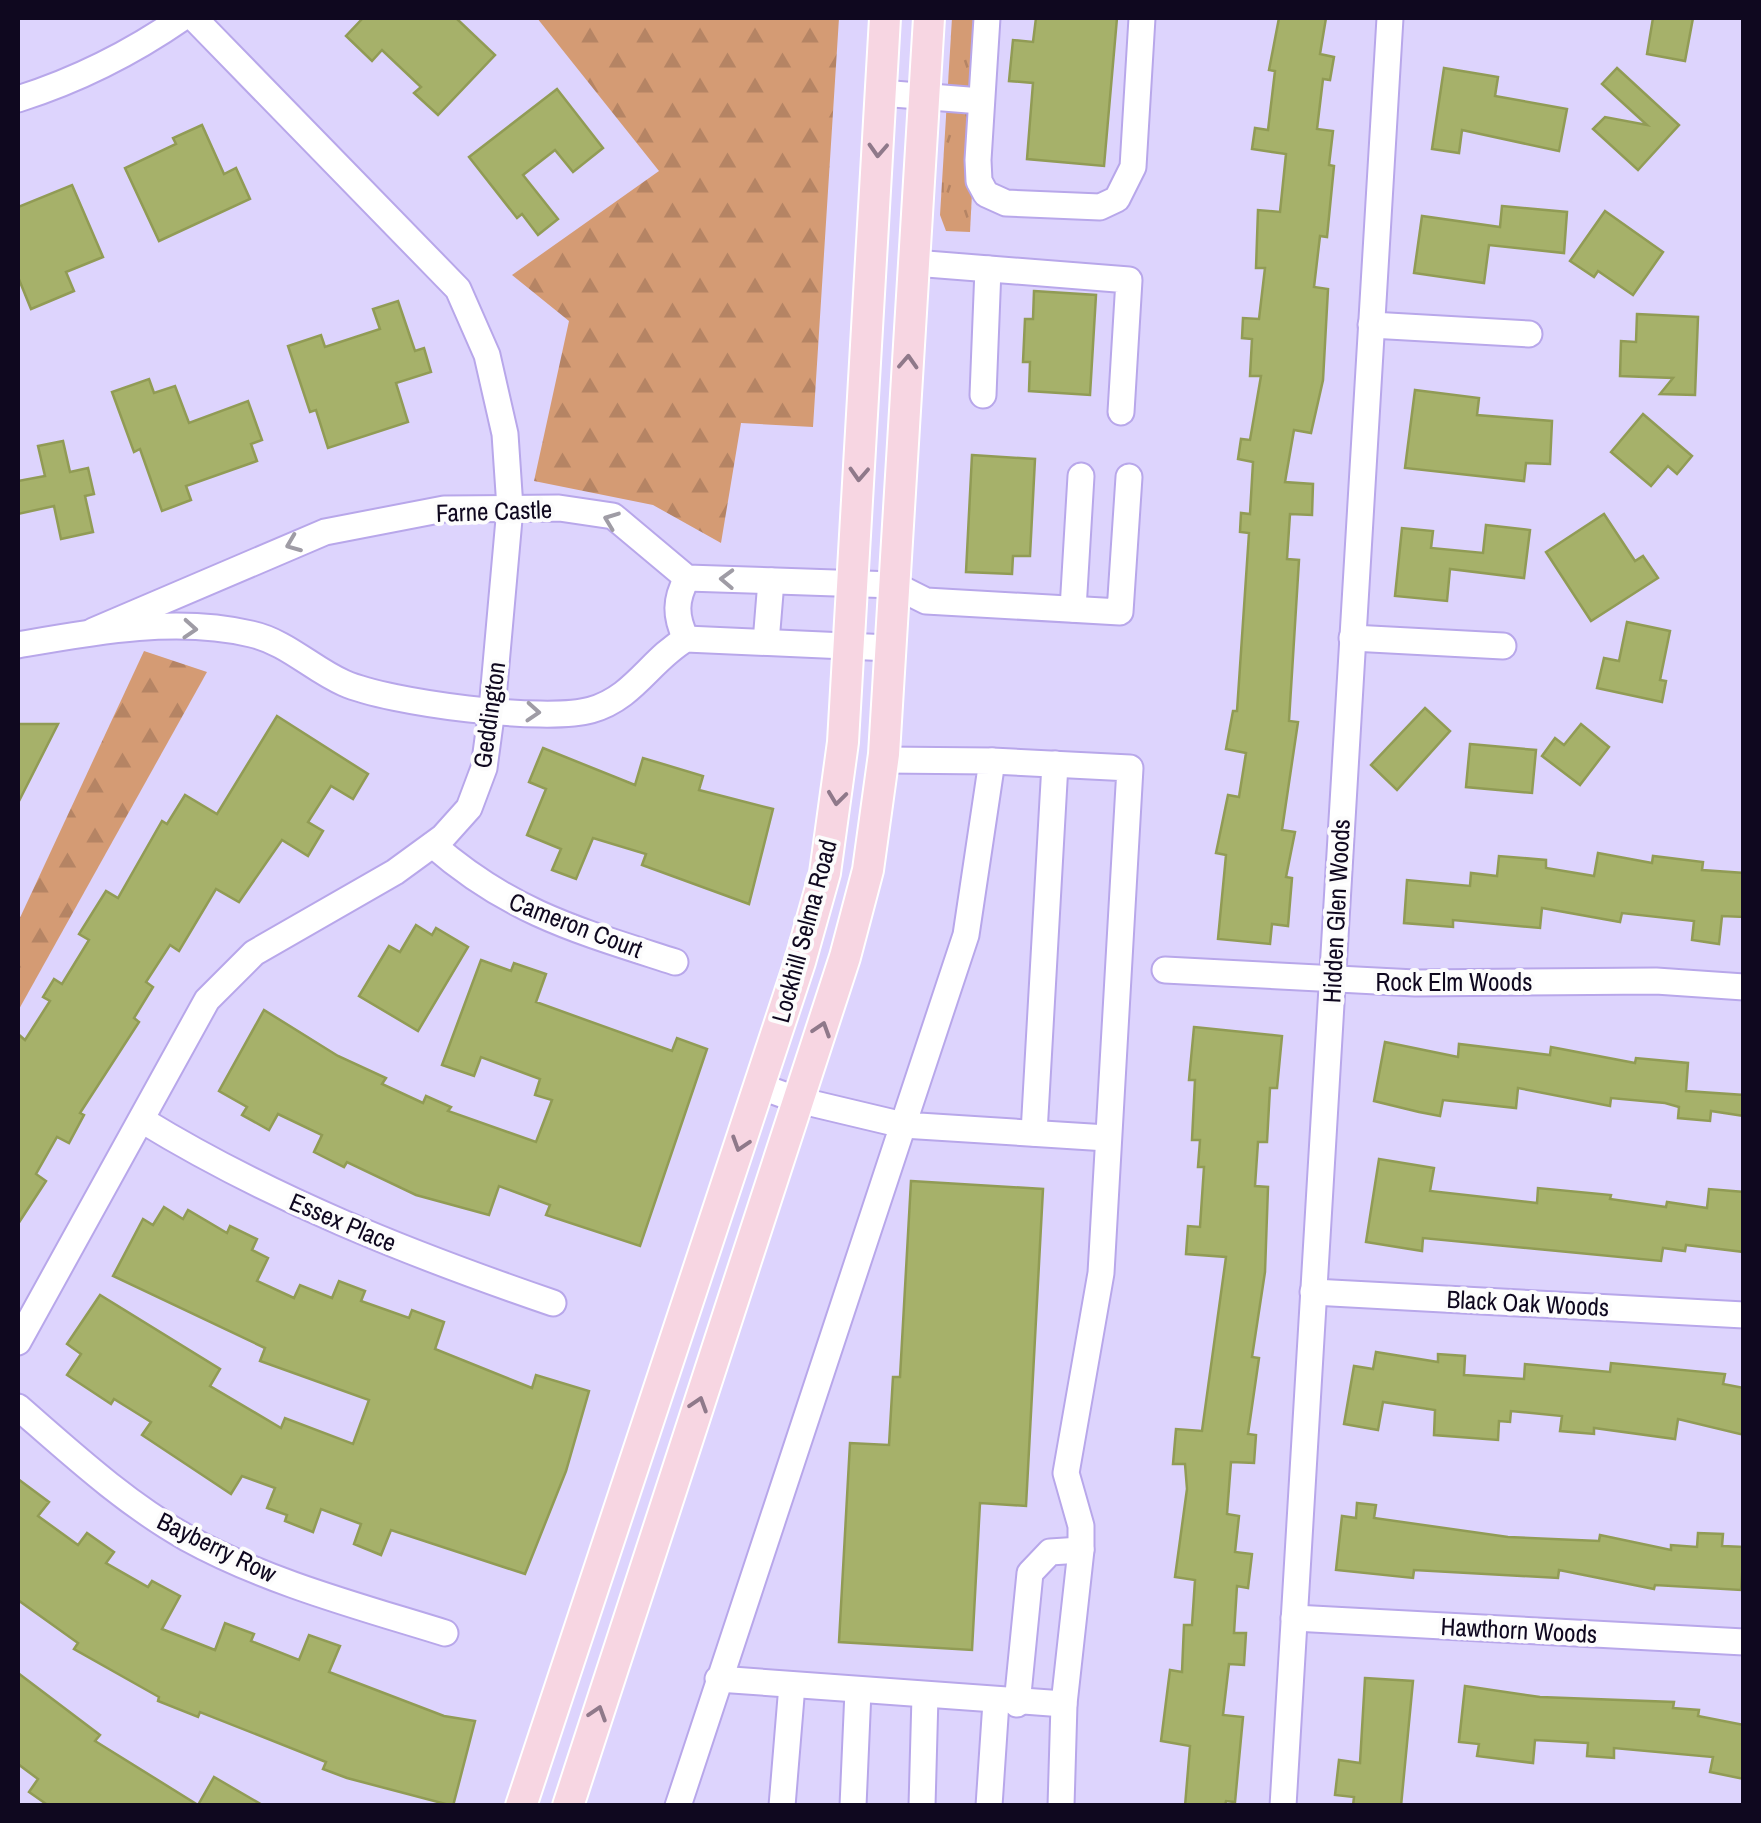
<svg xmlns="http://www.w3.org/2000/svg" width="1761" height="1823" viewBox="0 0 1761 1823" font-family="'Archivo Narrow',sans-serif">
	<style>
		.grass { fill: url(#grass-tufts) }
		.forest { fill: url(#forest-firs) }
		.building { fill: #a6b16a; stroke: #919b55; stroke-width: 2.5 }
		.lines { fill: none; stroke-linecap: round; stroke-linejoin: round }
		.minor-casing { stroke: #b8a7ea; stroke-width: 29 }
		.major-casing { stroke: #fff; stroke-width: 34 }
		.minor { stroke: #fff; stroke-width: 25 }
		.major { stroke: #f7d6e2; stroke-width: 30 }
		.oneway { stroke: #8f798a }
		.oneway2 { stroke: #9f9ca5 }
		.labels { text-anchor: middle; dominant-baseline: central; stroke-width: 8; stroke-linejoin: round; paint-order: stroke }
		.street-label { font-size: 25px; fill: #0f081f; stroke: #fcfcfc }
	</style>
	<defs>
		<pattern id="grass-tufts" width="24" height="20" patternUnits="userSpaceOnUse" patternTransform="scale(2.5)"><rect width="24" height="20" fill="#d49b74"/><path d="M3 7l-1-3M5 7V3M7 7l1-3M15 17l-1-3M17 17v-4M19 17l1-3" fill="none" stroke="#b58464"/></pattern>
		<pattern id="forest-firs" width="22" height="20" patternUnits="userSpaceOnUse" patternTransform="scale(2.5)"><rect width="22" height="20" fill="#d49b74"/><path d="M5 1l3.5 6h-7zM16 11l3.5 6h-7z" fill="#b58464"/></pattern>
	</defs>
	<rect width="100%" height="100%" fill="#ddd4fd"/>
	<polygon class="grass" points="952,18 981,18 970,232 946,231 940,215"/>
	<g class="forest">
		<polygon points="537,18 839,18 813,427 741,423 721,543 653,505 534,481 569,321 512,275 659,171"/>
		<polygon points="144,651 207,672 18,1011 18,922"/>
	</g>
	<g class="building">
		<polygon points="363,18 456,18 495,55 438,115 414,93 421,87 382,50 372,61 346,36"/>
		<polygon points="1036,18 1117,18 1104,166 1027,159 1033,83 1009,81 1013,40 1033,42"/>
		<polygon points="1279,18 1326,18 1320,54 1334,57 1330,80 1323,79 1317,129 1333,131 1329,165 1334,166 1327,237 1320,236 1314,287 1328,289 1323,380 1311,433 1294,430 1285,482 1313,484 1312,515 1290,514 1287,559 1299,560 1289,721 1298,722 1282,830 1295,832 1286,877 1292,878 1288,926 1272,924 1270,944 1218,939 1226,855 1216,853 1228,795 1239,797 1246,753 1226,749 1233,711 1237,711 1249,533 1240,532 1241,513 1250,514 1253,462 1238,459 1241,439 1250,440 1261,376 1250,376 1252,339 1242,338 1243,318 1259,319 1265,268 1256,268 1258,210 1280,212 1286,154 1252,149 1255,128 1268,130 1275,71 1269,70"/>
		<polygon points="1653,18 1693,18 1685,61 1647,54"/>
		<polygon points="1444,68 1498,77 1495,96 1567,109 1559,151 1462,130 1459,153 1432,149"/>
		<polygon points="1617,68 1679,125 1638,170 1593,129 1605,117 1647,125 1602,84"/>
		<polygon points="557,89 603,148 573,172 555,150 523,175 558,219 538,235 522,214 517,218 469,157"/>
		<polygon points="202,125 224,174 236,168 250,199 159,241 125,168 176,144 173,138"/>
		<polygon points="72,185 103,257 66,272 74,291 31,309 18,277 18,207"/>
		<polygon points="1502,206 1567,212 1564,253 1489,245 1484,283 1414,273 1422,216 1500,227"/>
		<polygon points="1605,211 1663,252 1633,295 1598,271 1594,277 1570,261"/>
		<polygon points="1034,291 1096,295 1090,395 1029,391 1030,362 1023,362 1025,319 1033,319"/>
		<polygon points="398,301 415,351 424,348 431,372 396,383 408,422 328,448 316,410 310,412 288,346 321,335 325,347 380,329 373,309"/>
		<polygon points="1637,314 1698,317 1695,395 1660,394 1673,378 1620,376 1621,341 1636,342"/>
		<polygon points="149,379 154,393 175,386 189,423 248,401 262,440 251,444 257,461 186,486 191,500 162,511 140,449 134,452 112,392"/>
		<polygon points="1415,390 1479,398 1477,415 1552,421 1550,464 1526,463 1524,481 1405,468"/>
		<polygon points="1643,414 1692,456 1677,474 1668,466 1651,486 1611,452"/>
		<polygon points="63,441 70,472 88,468 94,494 85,496 93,532 61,539 54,506 18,514 18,481 45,476 38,446"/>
		<polygon points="972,455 1035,459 1030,556 1013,556 1012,574 966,572"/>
		<polygon points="1604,514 1635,561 1643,556 1658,578 1591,621 1546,552"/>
		<polygon points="1486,525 1530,530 1524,578 1450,569 1447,601 1395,596 1402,528 1433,531 1431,548 1483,553"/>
		<polygon points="1627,622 1670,631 1660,680 1666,681 1662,702 1597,688 1604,658 1619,661"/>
		<polygon points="1425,708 1450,731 1397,790 1371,765"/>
		<polygon points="277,716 368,774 353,799 331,786 308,822 323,831 308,856 282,840 239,902 216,889 179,951 170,945 146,982 153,987 134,1018 139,1022 80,1113 84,1115 69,1143 57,1137 36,1174 46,1181 18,1224 18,1034 25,1040 50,1001 43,997 54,979 62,984 89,940 79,934 106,891 118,898 162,821 167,824 185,795 217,814"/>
		<polygon points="18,724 58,724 18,803"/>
		<polygon points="1581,724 1609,747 1580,785 1542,756 1555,738 1564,745"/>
		<polygon points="1470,744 1536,750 1532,793 1466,787"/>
		<polygon points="543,748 635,785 643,758 703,776 699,790 773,809 749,904 642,865 646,854 593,838 576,879 552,870 561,849 527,835 546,789 529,782"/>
		<polygon points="1598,853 1652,863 1653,856 1703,862 1702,870 1744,873 1744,917 1722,916 1719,944 1692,940 1694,921 1622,913 1620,922 1542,908 1540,928 1453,920 1453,927 1404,923 1407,880 1470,886 1471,873 1497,876 1499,856 1546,860 1546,868 1594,876"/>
		<polygon points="416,925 432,935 436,928 468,947 418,1031 359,996 389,946 400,952"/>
		<polygon points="481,960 511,971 514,963 546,974 536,1002 672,1051 677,1038 707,1049 640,1246 546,1215 550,1205 499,1186 489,1215 416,1195 347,1162 344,1167 314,1152 322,1135 278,1114 269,1130 242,1115 247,1107 219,1091 264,1010 338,1056 386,1078 382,1084 423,1103 426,1096 451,1107 448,1111 536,1142 552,1100 535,1095 540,1079 481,1057 474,1076 442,1065"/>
		<polygon points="1194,1027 1282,1036 1277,1088 1270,1088 1267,1142 1258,1142 1255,1186 1268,1187 1265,1272 1252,1357 1259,1358 1248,1434 1256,1435 1254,1463 1231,1462 1227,1514 1239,1516 1235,1552 1252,1554 1248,1588 1237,1586 1234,1633 1246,1633 1244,1665 1229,1664 1223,1715 1243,1717 1235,1802 1226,1801 1225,1806 1185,1806 1190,1746 1161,1741 1170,1670 1182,1672 1184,1625 1192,1625 1195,1580 1175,1577 1187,1489 1185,1464 1173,1464 1176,1429 1202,1431 1226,1257 1186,1254 1188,1226 1200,1227 1204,1167 1198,1167 1200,1140 1192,1140 1195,1080 1189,1080"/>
		<polygon points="1385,1042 1458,1057 1459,1044 1550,1055 1551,1047 1635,1063 1636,1058 1688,1063 1686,1091 1744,1095 1744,1116 1711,1111 1710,1121 1678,1118 1679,1107 1665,1103 1611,1098 1610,1106 1518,1088 1516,1108 1443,1100 1440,1116 1419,1112 1374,1101"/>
		<polygon points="1379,1159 1434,1168 1430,1191 1537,1203 1538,1188 1611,1195 1610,1199 1666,1207 1667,1202 1707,1208 1709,1189 1744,1192 1744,1252 1686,1245 1685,1251 1663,1248 1661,1261 1423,1238 1422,1251 1366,1242"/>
		<polygon points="911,1181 1043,1189 1026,1506 980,1503 972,1650 839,1642 850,1443 889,1445 893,1377 900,1377"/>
		<polygon points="164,1207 183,1219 188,1210 227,1233 230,1226 257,1239 252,1250 268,1258 257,1281 294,1298 300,1285 332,1298 339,1281 365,1291 361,1301 409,1318 412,1310 444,1322 435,1349 532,1388 536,1375 589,1391 566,1471 525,1574 391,1530 381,1555 354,1544 361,1524 321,1509 313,1532 285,1521 287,1515 267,1508 275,1488 242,1476 231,1494 142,1435 151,1422 114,1399 111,1404 67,1375 81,1354 67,1344 100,1295 220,1369 210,1386 281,1428 285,1418 353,1444 369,1400 260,1361 265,1348 113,1276 143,1219 153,1225"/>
		<polygon points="1376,1352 1438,1362 1438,1354 1465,1356 1464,1375 1524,1379 1525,1364 1610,1372 1611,1363 1725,1374 1723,1384 1744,1388 1744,1435 1678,1419 1675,1439 1594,1428 1594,1434 1560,1431 1562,1416 1511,1411 1510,1422 1499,1421 1498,1440 1434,1435 1435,1410 1383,1402 1378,1430 1344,1424 1354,1366 1373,1369"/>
		<polygon points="18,1479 49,1502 38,1516 78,1545 87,1533 114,1552 106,1563 148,1587 152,1581 180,1596 162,1629 215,1650 225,1623 254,1634 251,1641 299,1660 309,1635 340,1646 329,1672 444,1716 475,1721 453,1806 347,1778 323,1769 326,1762 200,1712 198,1717 158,1701 159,1697 74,1649 78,1643 18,1600"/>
		<polygon points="1357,1503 1376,1505 1374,1518 1508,1537 1599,1541 1600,1535 1671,1550 1671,1545 1697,1547 1698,1533 1723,1534 1722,1546 1744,1547 1741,1590 1655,1585 1654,1589 1559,1570 1558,1578 1414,1570 1413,1578 1336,1570 1342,1516 1356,1518"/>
		<polygon points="18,1673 100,1735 95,1741 198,1805 214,1777 264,1806 49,1806 29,1792 38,1779 18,1764"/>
		<polygon points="1365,1678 1413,1681 1401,1806 1353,1806 1354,1797 1335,1795 1339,1760 1360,1763"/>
		<polygon points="1465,1686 1540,1697 1674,1702 1673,1708 1699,1710 1698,1716 1744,1725 1744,1779 1710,1772 1713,1757 1614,1748 1614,1758 1587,1756 1588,1743 1535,1740 1533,1763 1477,1756 1479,1744 1459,1742"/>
	</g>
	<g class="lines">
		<g class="minor-casing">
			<g id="minor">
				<polyline points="987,18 978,160 979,181 986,194 1006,203 1100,207 1117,199 1133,167 1142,18"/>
				<polyline points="881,93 981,101"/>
				<path d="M18 99C78 80 130 54 182 18"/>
				<polyline points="914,263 1129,280 1121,412"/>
				<polyline points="1371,325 1529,334"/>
				<polyline points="983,395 988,269"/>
				<polyline points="1073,609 1081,476"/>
				<polyline points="93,631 325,532 444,509 559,508 613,516 687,578 894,585 926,601 1120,612 1129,477"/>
				<polyline points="1352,638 1503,646"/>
				<path d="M686 639C675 616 675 600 687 578"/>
				<polyline points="766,642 771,581"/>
				<path d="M18 645C92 632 176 616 251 634 287 642 312 669 344 683 389 703 546 723 591 710 634 698 650 660 686 639L890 648"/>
				<polyline points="883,760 992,761 966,935 903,1125 1107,1138"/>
				<polyline points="992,761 1130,768 1101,1273 1066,1473 1081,1526 1081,1550 1064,1704 1061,1806"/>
				<path d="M433 845C511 913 579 931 675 962"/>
				<polyline points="1165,970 1415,983 1656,981 1744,987"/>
				<path d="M142 1120C271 1199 410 1254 553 1303"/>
				<polyline points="1034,1133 1055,764"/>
				<polyline points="1313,1292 1744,1315"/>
				<polyline points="18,1342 207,1000 254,953 395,872 443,837 469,808 484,768 492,709 510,508 505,434 487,355 458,289 194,18"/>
				<path d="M18 1407C72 1454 125 1503 187 1538 267 1582 358 1606 445 1633"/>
				<polyline points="1294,1618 1744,1642"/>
				<polyline points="718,1679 1064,1704"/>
				<polyline points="1017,1704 1030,1573 1050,1552 1081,1550"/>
				<polyline points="678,1806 903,1125 798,1100 759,1086"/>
				<polyline points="782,1806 792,1685"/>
				<polyline points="853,1806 858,1691"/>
				<polyline points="922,1806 925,1696"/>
				<polyline points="989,1806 996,1702"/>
				<polyline points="1283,1806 1390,18"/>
			</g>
		</g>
		<g class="major-casing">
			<g id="major">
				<polyline points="521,1806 800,962 825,873 843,742 885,18"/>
				<polyline points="568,1806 845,957 868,870 884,754 929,18"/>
			</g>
		</g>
		<use href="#minor" class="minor"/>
		<use href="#major" class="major"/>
	</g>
	<defs><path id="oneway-chevron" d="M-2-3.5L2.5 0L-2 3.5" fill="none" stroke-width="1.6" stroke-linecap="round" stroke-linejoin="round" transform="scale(2.5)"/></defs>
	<g class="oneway">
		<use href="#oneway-chevron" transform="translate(878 150) rotate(93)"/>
		<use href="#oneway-chevron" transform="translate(908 362) rotate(-87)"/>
		<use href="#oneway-chevron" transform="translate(859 474) rotate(93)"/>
		<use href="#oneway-chevron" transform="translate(837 798) rotate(97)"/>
		<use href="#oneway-chevron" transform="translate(822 1029) rotate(-72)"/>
		<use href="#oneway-chevron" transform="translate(740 1144) rotate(108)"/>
		<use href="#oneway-chevron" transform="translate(699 1404) rotate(-72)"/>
		<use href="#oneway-chevron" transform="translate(598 1713) rotate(-72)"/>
	</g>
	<g class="oneway2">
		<use href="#oneway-chevron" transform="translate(611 520) rotate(-159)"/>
		<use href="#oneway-chevron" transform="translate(293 544) rotate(158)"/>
		<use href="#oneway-chevron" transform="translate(727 579) rotate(-178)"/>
		<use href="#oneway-chevron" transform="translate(190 629) rotate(4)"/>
		<use href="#oneway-chevron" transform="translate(533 712) rotate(4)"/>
	</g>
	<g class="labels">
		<g class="street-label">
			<text transform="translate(494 511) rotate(-2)">Farne Castle</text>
			<text transform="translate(489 715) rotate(-82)">Geddington</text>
			<text transform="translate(1336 911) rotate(-87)">Hidden Glen Woods</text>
			<text transform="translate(576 925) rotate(21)">Cameron Court</text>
			<text transform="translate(804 931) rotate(-75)">Lockhill Selma Road</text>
			<text x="1454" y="982">Rock Elm Woods</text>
			<text transform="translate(343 1222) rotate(23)">Essex Place</text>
			<text transform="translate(1528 1303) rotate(3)">Black Oak Woods</text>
			<text transform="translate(217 1547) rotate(26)">Bayberry Row</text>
			<text transform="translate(1519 1630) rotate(3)">Hawthorn Woods</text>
		</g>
	</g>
	<rect width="1761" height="1823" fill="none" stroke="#0f081f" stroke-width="40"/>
</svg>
